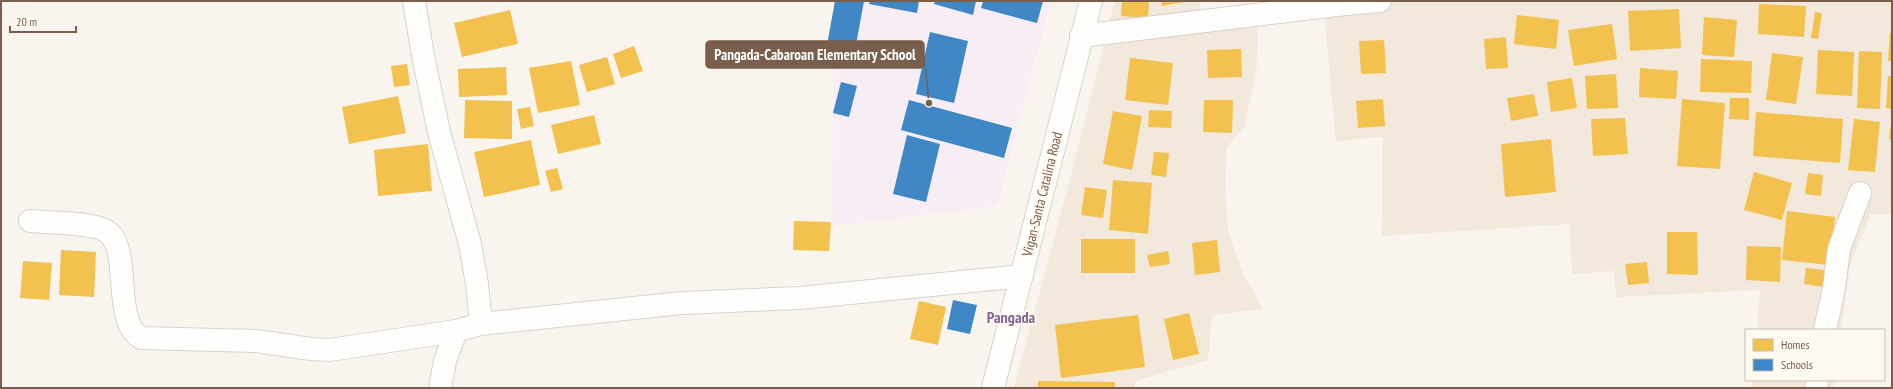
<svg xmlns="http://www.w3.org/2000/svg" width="1893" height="389" viewBox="0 0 1893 389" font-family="'PT Sans Narrow',sans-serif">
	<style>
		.residential { fill: #f2e8dc }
		.education { fill: #f6edf5 }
		.homes { fill: #f2c14e }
		.schools { fill: #3f88c5 }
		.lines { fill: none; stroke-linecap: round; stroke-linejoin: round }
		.minor-casing { stroke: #d8d2cc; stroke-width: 24 }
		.secondary-casing { stroke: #d9d2ca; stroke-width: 24 }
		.minor { stroke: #fefefc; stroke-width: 22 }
		.secondary { stroke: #fefefc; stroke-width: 22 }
		.labels { text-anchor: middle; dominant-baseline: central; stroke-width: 4; stroke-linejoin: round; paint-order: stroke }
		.street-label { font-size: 14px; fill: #795e4c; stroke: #fffaf1 }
		.quarter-label { font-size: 16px; font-weight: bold; fill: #866595; stroke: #fffaf1 }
		.leader { fill: none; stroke: #795e4c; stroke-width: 1.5 }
		.callout-dot { fill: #795e4c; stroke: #fffaf1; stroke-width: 1.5 }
		.callout { fill: #795e4c; stroke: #795e4c; stroke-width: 1.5 }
		.callout-label { font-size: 15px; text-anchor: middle; font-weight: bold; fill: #fff }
	</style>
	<rect width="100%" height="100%" fill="#f9f5ee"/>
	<g class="residential">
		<polygon points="1115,1 1200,1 1201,13 1251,6 1258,26 1256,74 1244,127 1227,147 1225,181 1228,231 1244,276 1263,309 1212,315 1208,360 1135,381 1135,388 1014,388 1068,187"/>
		<polygon points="1323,1 1892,1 1892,214 1871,214 1850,265 1841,330 1757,330 1760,290 1616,297 1614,271 1572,274 1570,224 1382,236 1383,137 1336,141"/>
		<polygon points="1752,380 1834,380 1833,388 1752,388"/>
	</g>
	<polygon class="education" points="834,1 1051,1 997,206 832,226"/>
	<g class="homes">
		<polygon points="1122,1 1149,1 1148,18 1121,16"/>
		<polygon points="1161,1 1184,1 1184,2 1162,6"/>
		<polygon points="1759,4 1806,6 1804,37 1758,34"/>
		<polygon points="1679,9 1681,48 1630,51 1628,11"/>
		<polygon points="510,10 518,44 462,57 454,23"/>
		<polygon points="1815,12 1822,13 1818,39 1811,38"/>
		<polygon points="1517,15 1559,20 1556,49 1514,44"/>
		<polygon points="1704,17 1737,20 1734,57 1702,55"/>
		<polygon points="1612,24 1617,59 1574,66 1568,30"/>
		<polygon points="1890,33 1892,33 1892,61 1888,61"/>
		<polygon points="1506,37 1508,68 1486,69 1484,39"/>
		<polygon points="1384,40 1386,73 1361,74 1359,41"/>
		<polygon points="634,46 643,71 621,78 613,54"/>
		<polygon points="1241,49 1242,77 1208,78 1207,50"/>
		<polygon points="1818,50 1854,52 1852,96 1816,94"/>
		<polygon points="1859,51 1882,52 1880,109 1857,108"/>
		<polygon points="1772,53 1803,57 1796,104 1766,100"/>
		<polygon points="607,57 615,84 587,92 579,65"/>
		<polygon points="1130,58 1173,63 1168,105 1125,100"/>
		<polygon points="1701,59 1752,61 1751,93 1700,92"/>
		<polygon points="571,61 580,105 538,113 529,68"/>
		<polygon points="407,64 410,85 394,87 391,66"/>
		<polygon points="506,67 507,95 459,97 458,69"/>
		<polygon points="1640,68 1678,71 1676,99 1639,97"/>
		<polygon points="1616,74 1618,108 1587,109 1585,76"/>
		<polygon points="1888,76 1892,76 1892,109 1886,108"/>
		<polygon points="1572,78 1577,108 1551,112 1547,82"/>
		<polygon points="1534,94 1538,116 1511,121 1507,98"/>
		<polygon points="398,96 406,133 349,144 342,107"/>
		<polygon points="1730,98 1749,98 1749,120 1729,119"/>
		<polygon points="1383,99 1385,126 1358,128 1356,101"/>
		<polygon points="1682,99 1725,103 1720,169 1677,166"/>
		<polygon points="465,100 512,101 512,139 464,138"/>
		<polygon points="1204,100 1233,100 1232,133 1203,132"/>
		<polygon points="530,107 534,126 521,129 517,109"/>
		<polygon points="1149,110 1172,111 1171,128 1148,127"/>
		<polygon points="1113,111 1142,116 1132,170 1103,164"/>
		<polygon points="1756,112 1843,119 1840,163 1753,156"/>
		<polygon points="594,115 601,144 558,154 551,125"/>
		<polygon points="1625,118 1628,154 1593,156 1591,119"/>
		<polygon points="1854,119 1880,122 1875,172 1848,170"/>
		<polygon points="1891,124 1892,124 1892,140 1889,139"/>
		<polygon points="1551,139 1556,192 1505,197 1501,144"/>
		<polygon points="531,140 540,185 484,197 474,152"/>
		<polygon points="428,144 432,191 378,196 374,150"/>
		<polygon points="1154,152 1169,153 1166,177 1151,175"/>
		<polygon points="557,168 563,189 551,192 545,171"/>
		<polygon points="1754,172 1792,183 1782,220 1744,210"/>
		<polygon points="1808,173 1823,175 1821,196 1805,194"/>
		<polygon points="1113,180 1152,183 1148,234 1109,230"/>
		<polygon points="1085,187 1107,190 1103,218 1081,215"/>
		<polygon points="1787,211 1835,217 1830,265 1782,260"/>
		<polygon points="794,221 831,222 829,251 793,250"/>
		<polygon points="1667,232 1697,232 1698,275 1667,274"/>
		<rect x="1081" y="239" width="54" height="34"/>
		<polygon points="1217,240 1220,272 1195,275 1192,243"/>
		<polygon points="1747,246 1781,247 1780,282 1746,280"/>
		<polygon points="61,250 96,252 94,297 59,295"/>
		<polygon points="1168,251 1170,264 1150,267 1147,255"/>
		<polygon points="23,261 52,263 49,300 20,298"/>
		<polygon points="1647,262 1649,283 1628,285 1625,264"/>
		<polygon points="1806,268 1833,271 1831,288 1804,284"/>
		<polygon points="919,301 946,307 938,345 910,339"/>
		<polygon points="1189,313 1199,354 1173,360 1164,319"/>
		<polygon points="1138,315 1145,367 1061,378 1055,325"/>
		<polygon points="1038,381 1115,382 1115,388 1038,388"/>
	</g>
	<g class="schools">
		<polygon points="835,1 864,1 853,61 825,56"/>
		<polygon points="870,1 919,1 917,13 869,4"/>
		<polygon points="935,1 976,1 973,15 934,4"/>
		<polygon points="983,1 1043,1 1037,23 981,8"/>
		<polygon points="930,32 968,41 954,103 916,94"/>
		<polygon points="841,82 857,86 849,117 833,113"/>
		<polygon points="909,100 1012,128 1004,158 901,130"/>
		<polygon points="907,135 940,144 926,202 893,194"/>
		<polygon points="953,300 977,305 970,334 947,329"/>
	</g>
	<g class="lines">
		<g class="minor-casing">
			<g id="minor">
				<polyline points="414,1 423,56 439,132 470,244 477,284 481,324"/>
				<polyline points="1081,36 1345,4 1380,1"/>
				<path d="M30 221C48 223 92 222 106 231 133 247 111 321 141 338L256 341 311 349 330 350 456 331 481 324 682 303 800 298 1022 276"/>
				<polyline points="1825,330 1834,288 1839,249 1860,193"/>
				<polyline points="440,388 445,361 456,331"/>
				<polyline points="1816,388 1817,380"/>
			</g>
		</g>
		<g class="secondary-casing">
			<polyline id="secondary" points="993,388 1091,1"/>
		</g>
		<use href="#minor" class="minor"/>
		<use href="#secondary" class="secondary"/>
	</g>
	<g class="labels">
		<g class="street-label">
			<text transform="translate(1042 194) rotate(-76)">Vigan-Santa Catalina Road</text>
		</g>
		<g class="quarter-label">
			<text x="1011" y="317">Pangada</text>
		</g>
	</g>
	<path class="leader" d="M929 103L924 55"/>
	<circle class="callout-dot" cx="929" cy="103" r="4"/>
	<rect class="callout" x="706" y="41" width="218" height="27" rx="4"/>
	<g class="callout-label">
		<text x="815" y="60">Pangada-Cabaroan Elementary School</text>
	</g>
	<rect width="1893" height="389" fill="none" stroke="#795e4c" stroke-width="4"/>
	<rect x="1745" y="329" width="140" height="52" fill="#fffaf1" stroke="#c9bcaf"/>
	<rect x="1753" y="339" width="20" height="12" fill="#f2c14e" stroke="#c9bcaf"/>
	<text x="1781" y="349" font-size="12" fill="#795e4c">Homes</text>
	<rect x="1753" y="359" width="20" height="12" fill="#3f88c5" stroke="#c9bcaf"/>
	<text x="1781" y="369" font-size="12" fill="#795e4c">Schools</text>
	<path d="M10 26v6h66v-6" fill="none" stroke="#795e4c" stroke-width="2"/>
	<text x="16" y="26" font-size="12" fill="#795e4c" stroke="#fffaf1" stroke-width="3" paint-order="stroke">20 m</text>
</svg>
